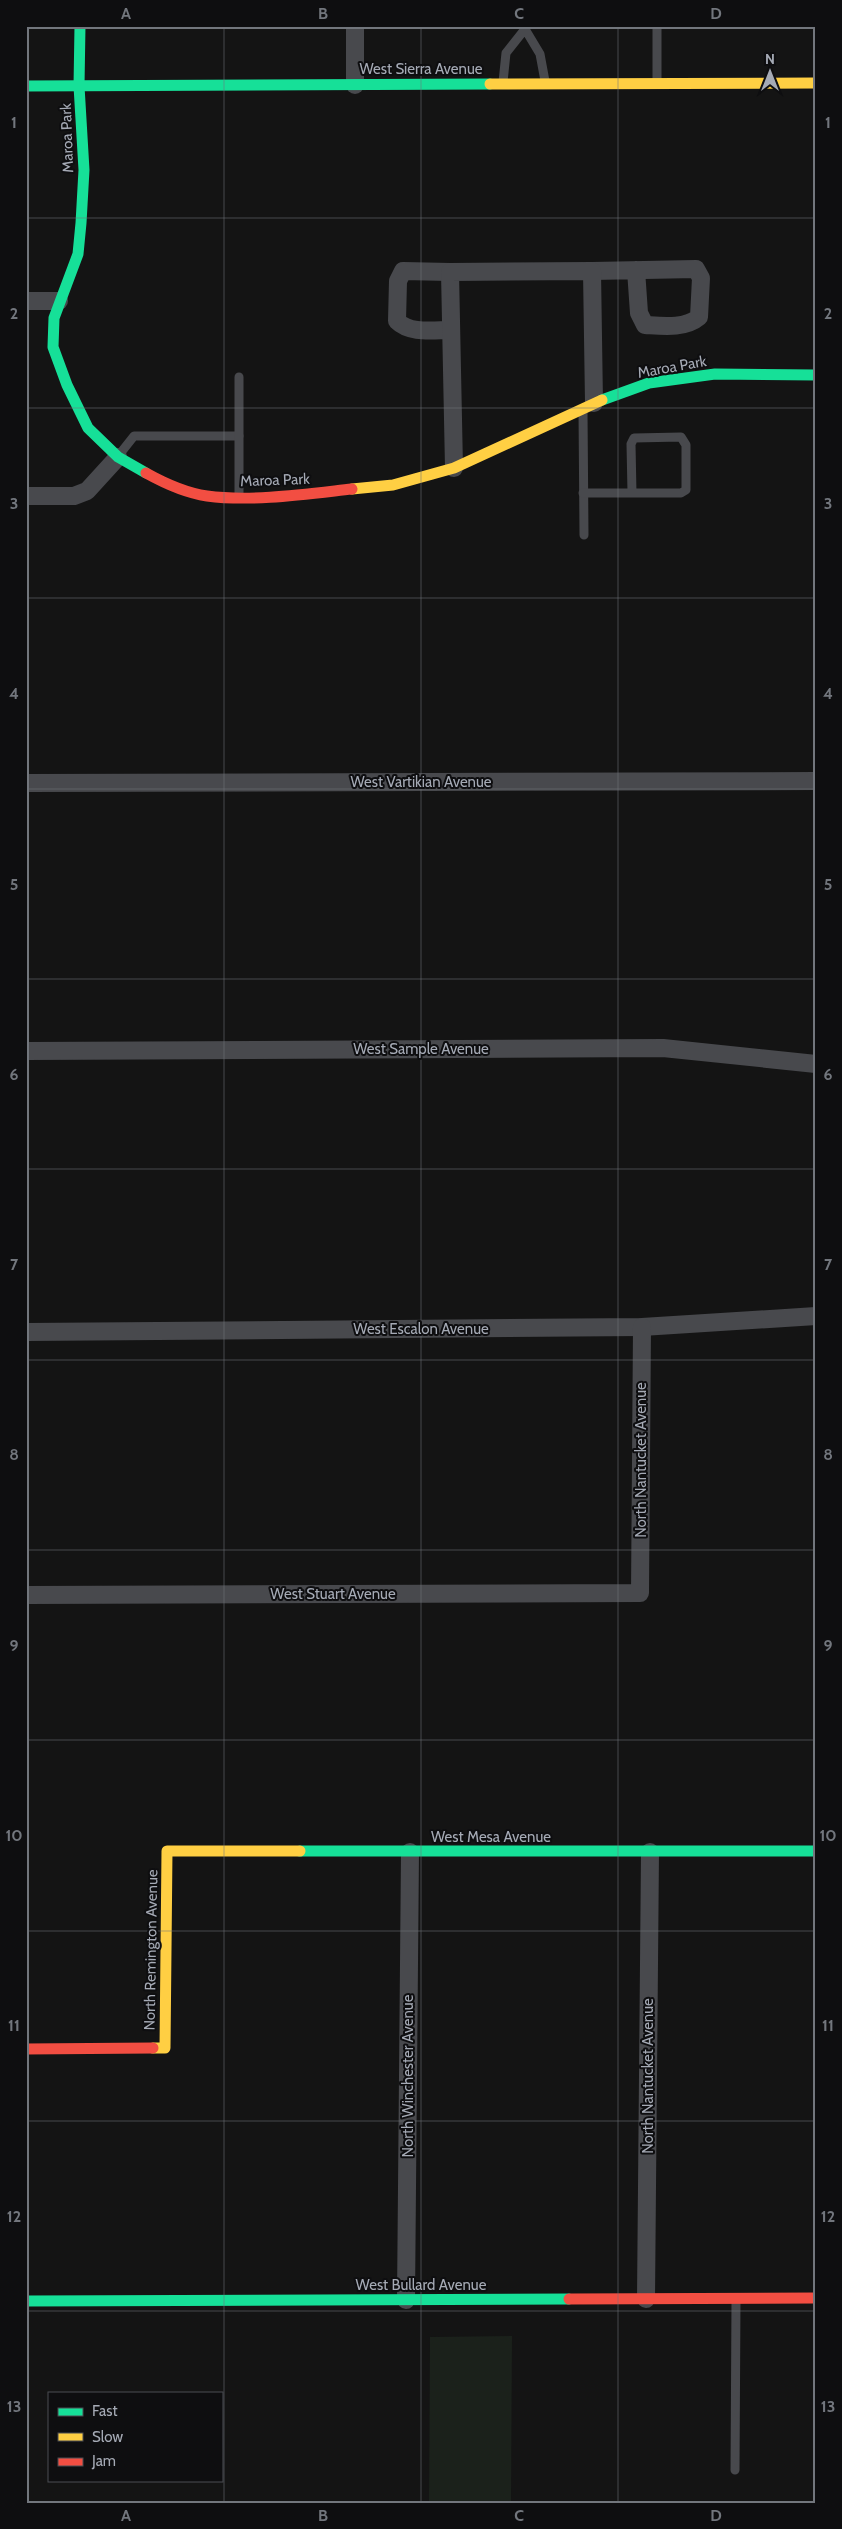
<svg xmlns="http://www.w3.org/2000/svg" width="842" height="2529" viewBox="0 0 842 2529" font-family="Cabin,sans-serif">
	<style>
		.green { fill: #1b211b }
		.lines { fill: none; stroke-linecap: round; stroke-linejoin: round }
		.lane { stroke: #48494d; stroke-width: 9 }
		.street { stroke: #48494d; stroke-width: 18 }
		.fast { stroke: #16e098; stroke-width: 11 }
		.slow { stroke: #ffcf43; stroke-width: 11 }
		.jam { stroke: #f24e42; stroke-width: 11 }
		.grid { fill: none; stroke: #72767d; stroke-width: 1; stroke-opacity: 0.55 }
		.labels { text-anchor: middle; dominant-baseline: central; stroke-width: 4; stroke-linejoin: round; paint-order: stroke }
		.street-label { font-size: 15px; fill: #a5aab5; stroke: #0e0e10 }
		.neatline { fill: none; stroke: #72767d; stroke-width: 2 }
		.grid-label { font-size: 16px; text-anchor: middle; font-weight: bold; fill: #72767d }
	</style>
	<rect width="100%" height="100%" fill="#141414"/>
	<polygon class="green" points="512,2336 511,2503 429,2503 430,2337"/>
	<g class="lines">
		<g class="lane">
			<polyline points="657,26 657,83"/>
			<polyline points="503,82 506,53 525,29 540,54 545,81"/>
			<polyline points="583,411 584,535"/>
			<polyline points="119,455 134,436 239,436"/>
			<polyline points="583,493 681,493 686,490 686,445 681,437 634,438 631,444 632,493"/>
			<polyline points="239,496 239,377"/>
			<polyline points="735,2470 736,2301"/>
		</g>
		<g class="street">
			<polyline points="355,26 355,85"/>
			<path d="M592 271 696 269 701 278 699 317C685 329 662 326 645 325L639 313 636 270"/>
			<path d="M450 272 403 271 398 281 397 321C410 334 433 330 451 330"/>
			<polyline points="26,301 59,301"/>
			<polyline points="454,468 450,272 592,271 594,403"/>
			<polyline points="26,496 74,496 87,491 118,457"/>
			<polyline points="26,783 816,781"/>
			<polyline points="26,1051 663,1048 816,1064"/>
			<polyline points="26,1332 642,1327 816,1316"/>
			<polyline points="26,1595 640,1593 642,1327"/>
			<polyline points="646,2299 650,1852"/>
			<polyline points="406,2300 410,1852"/>
		</g>
		<g class="fast">
			<polyline points="80,26 79,86 84,170 81,223 78,254 54,318 53,347 67,385 88,428 118,457 146,473"/>
			<polyline points="26,86 490,84"/>
			<polyline points="602,400 649,383 715,374 816,375"/>
			<polyline points="300,1851 816,1851"/>
			<polyline points="26,2301 569,2299"/>
		</g>
		<g class="slow">
			<polyline points="490,84 816,83"/>
			<polyline points="352,489 393,485 454,468 602,400"/>
			<polyline points="153,2048 165,2048 167,1851 300,1851"/>
		</g>
		<g class="jam">
			<path d="M146 473C164 483 186 493 207 496 252 502 307 494 352 489"/>
			<polyline points="26,2049 153,2048"/>
			<polyline points="569,2299 816,2298"/>
		</g>
	</g>
	<path class="grid" d="M224 26V2503M421 26V2503M618 26V2503M26 218H816M26 408H816M26 598H816M26 789H816M26 979H816M26 1169H816M26 1360H816M26 1550H816M26 1740H816M26 1931H816M26 2121H816M26 2311H816"/>
	<g class="labels">
		<g class="street-label">
			<text x="421" y="69">West Sierra Avenue</text>
			<text transform="translate(67 138) rotate(-92)">Maroa Park</text>
			<text transform="translate(672 367) rotate(-10)">Maroa Park</text>
			<text transform="translate(275 480) rotate(-2)">Maroa Park</text>
			<text x="421" y="782">West Vartikian Avenue</text>
			<text x="421" y="1049">West Sample Avenue</text>
			<text x="421" y="1329">West Escalon Avenue</text>
			<text transform="translate(641 1460) rotate(-90)">North Nantucket Avenue</text>
			<text x="333" y="1594">West Stuart Avenue</text>
			<text x="491" y="1837">West Mesa Avenue</text>
			<text transform="translate(151 1950) rotate(-89)">North Remington Avenue</text>
			<text transform="translate(408 2076) rotate(-90)">North Winchester Avenue</text>
			<text transform="translate(648 2076) rotate(-90)">North Nantucket Avenue</text>
			<text x="421" y="2285">West Bullard Avenue</text>
		</g>
	</g>
	<rect width="842" height="2529" fill="none" stroke="#0e0e10" stroke-width="55"/>
	<rect x="48" y="2392" width="175" height="90" fill="#0e0e10" stroke="#4a4c52"/>
	<rect x="58" y="2408" width="25" height="8" fill="#16e098" stroke="#4a4c52"/>
	<text x="92" y="2416" font-size="15" fill="#a5aab5">Fast</text>
	<rect x="58" y="2433" width="25" height="8" fill="#ffcf43" stroke="#4a4c52"/>
	<text x="92" y="2442" font-size="15" fill="#a5aab5">Slow</text>
	<rect x="58" y="2458" width="25" height="8" fill="#f24e42" stroke="#4a4c52"/>
	<text x="92" y="2466" font-size="15" fill="#a5aab5">Jam</text>
	<g transform="translate(770 72)" stroke="#0e0e10" stroke-width="4" paint-order="stroke">
	<path d="M0-4L9 19L0 12L-9 19Z" fill="#a5aab5"/>
	<text y="-8" font-size="14" font-weight="bold" text-anchor="middle" fill="#a5aab5">N</text>
	</g>
	<rect x="28" y="28" width="786" height="2474" class="neatline"/>
	<g class="grid-label">
		<text x="126" y="19">A</text>
		<text x="323" y="19">B</text>
		<text x="519" y="19">C</text>
		<text x="716" y="19">D</text>
		<text x="14" y="128">1</text>
		<text x="828" y="128">1</text>
		<text x="14" y="319">2</text>
		<text x="828" y="319">2</text>
		<text x="14" y="509">3</text>
		<text x="828" y="509">3</text>
		<text x="14" y="699">4</text>
		<text x="828" y="699">4</text>
		<text x="14" y="890">5</text>
		<text x="828" y="890">5</text>
		<text x="14" y="1080">6</text>
		<text x="828" y="1080">6</text>
		<text x="14" y="1270">7</text>
		<text x="828" y="1270">7</text>
		<text x="14" y="1460">8</text>
		<text x="828" y="1460">8</text>
		<text x="14" y="1651">9</text>
		<text x="828" y="1651">9</text>
		<text x="14" y="1841">10</text>
		<text x="828" y="1841">10</text>
		<text x="14" y="2031">11</text>
		<text x="828" y="2031">11</text>
		<text x="14" y="2222">12</text>
		<text x="828" y="2222">12</text>
		<text x="14" y="2412">13</text>
		<text x="828" y="2412">13</text>
		<text x="126" y="2521">A</text>
		<text x="323" y="2521">B</text>
		<text x="519" y="2521">C</text>
		<text x="716" y="2521">D</text>
	</g>
</svg>
